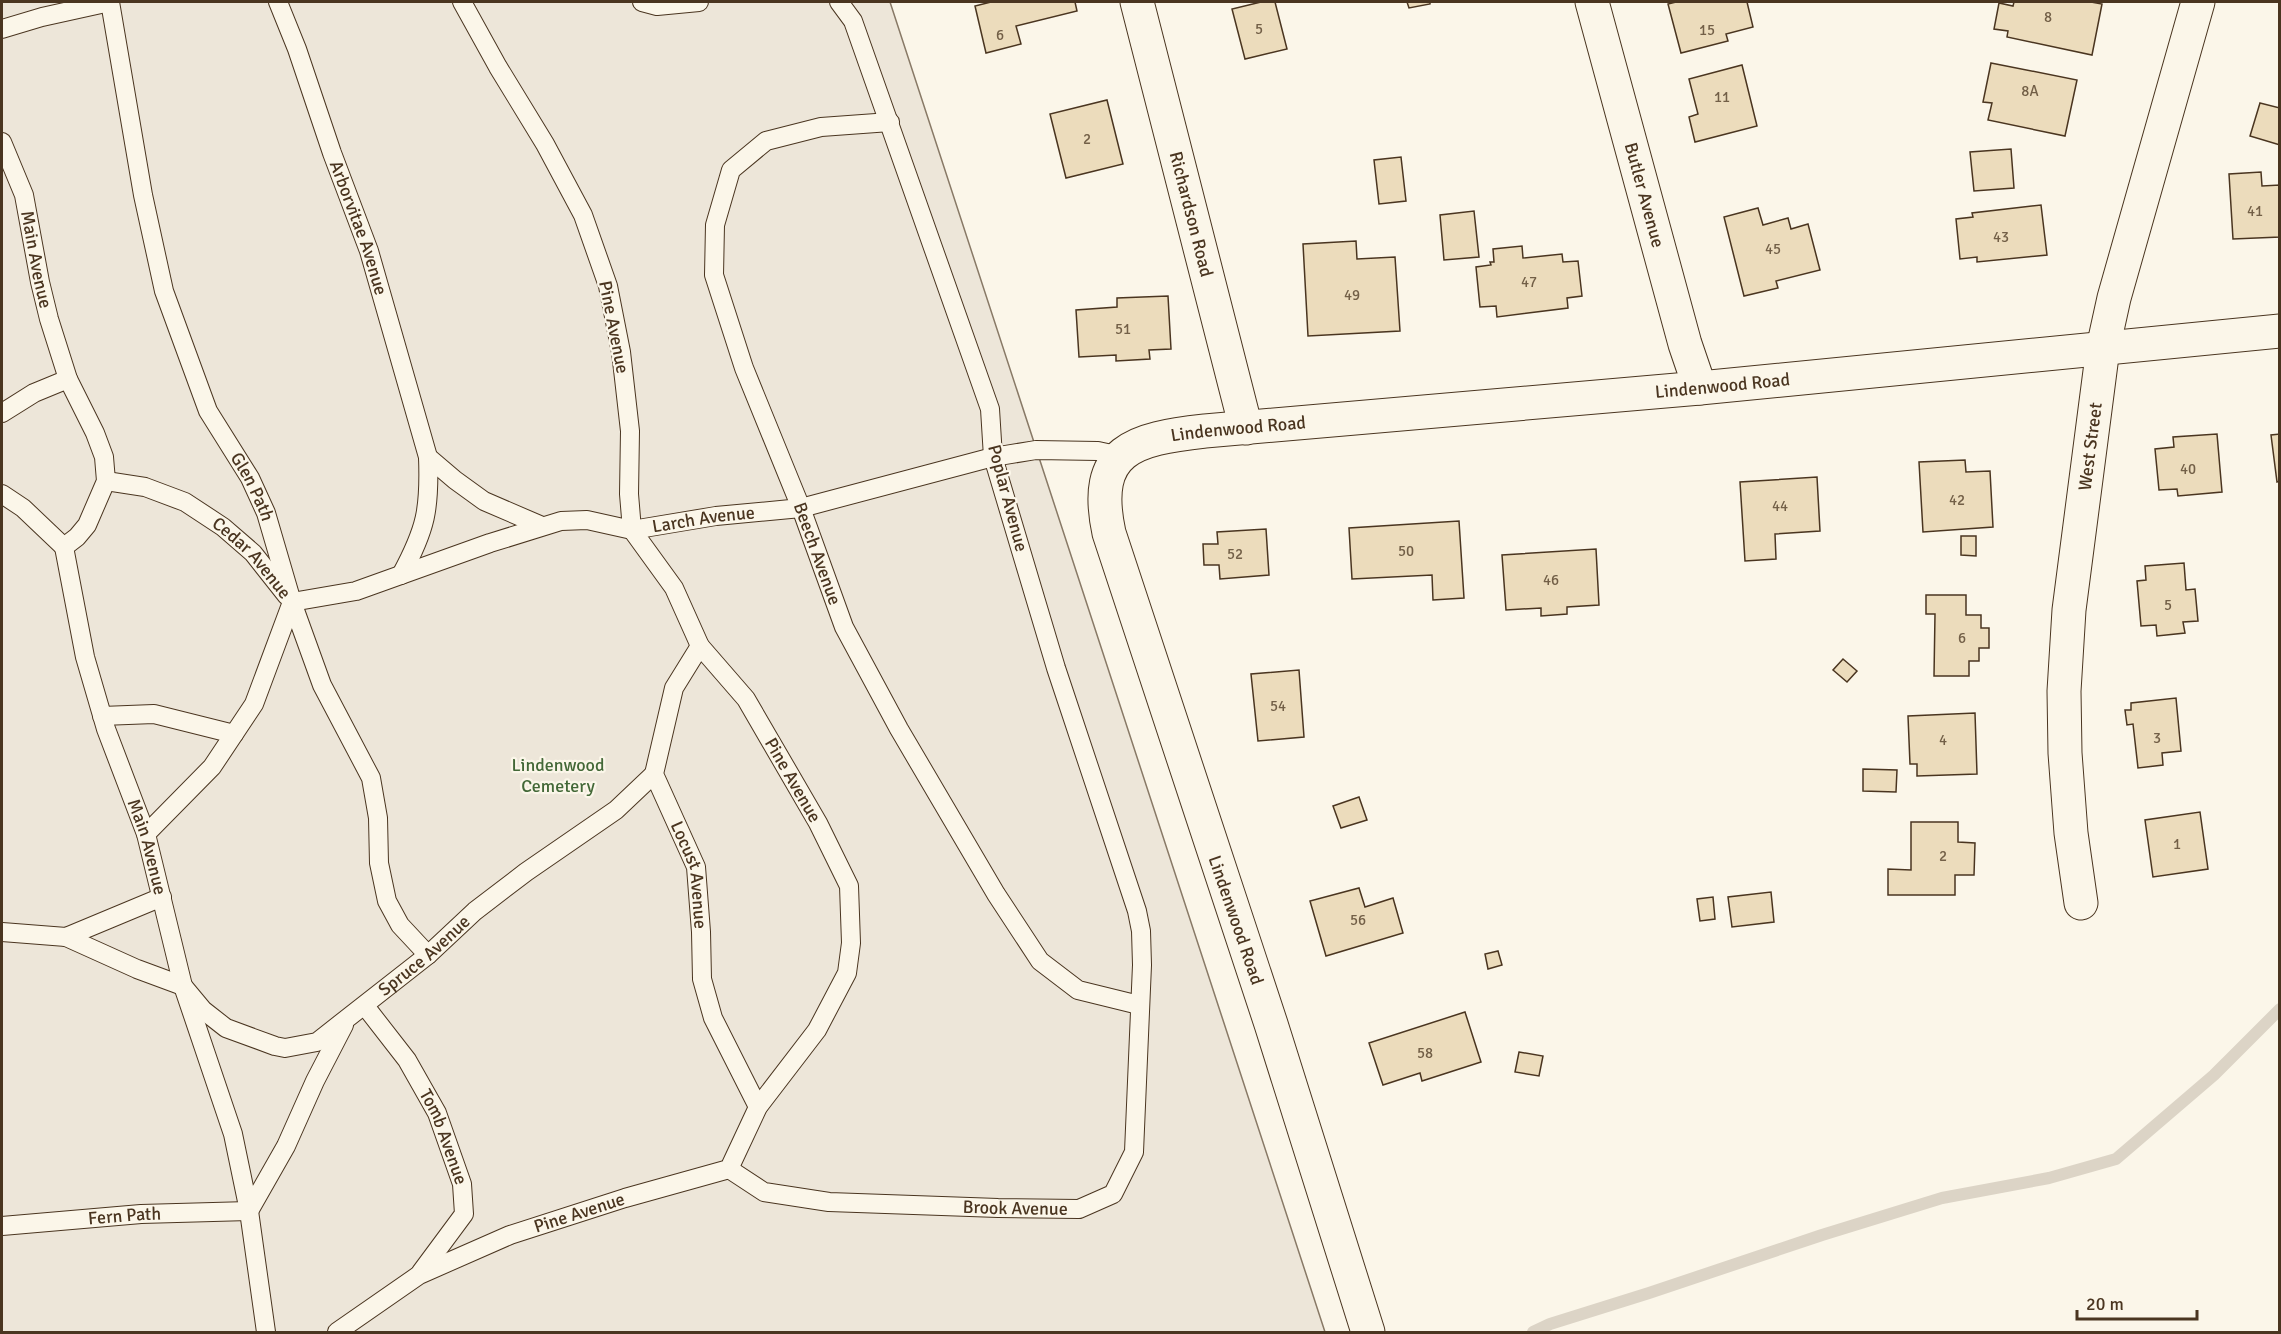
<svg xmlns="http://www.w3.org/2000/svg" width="2281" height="1334" viewBox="0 0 2281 1334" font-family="Signika,sans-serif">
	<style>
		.green { fill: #ede6d9; stroke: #887966; stroke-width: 1.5 }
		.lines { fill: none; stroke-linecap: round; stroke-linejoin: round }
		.stream { stroke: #dcd4c6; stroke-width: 12 }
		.building { fill: #ecdcbc; stroke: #4a3520; stroke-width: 1.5 }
		.service-casing { stroke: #4a3520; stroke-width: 20 }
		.minor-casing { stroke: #4a3520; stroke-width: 35 }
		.tertiary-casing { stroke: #4a3520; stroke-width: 35 }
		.service { stroke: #fbf6e9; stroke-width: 18 }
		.minor { stroke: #fbf6e9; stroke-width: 33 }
		.tertiary { stroke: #fbf6e9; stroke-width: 33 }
		.labels { text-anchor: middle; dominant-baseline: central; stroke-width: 4.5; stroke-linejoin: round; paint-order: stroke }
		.number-label { font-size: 15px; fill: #725f47 }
		.street-label { font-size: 18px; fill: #4a3520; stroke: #fbf6e9 }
		.park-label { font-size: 18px; fill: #436837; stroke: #fbf6e9 }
	</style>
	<rect width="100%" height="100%" fill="#fbf6e9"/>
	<polygon class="green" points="2,2 890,2 1325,1332 2,1332"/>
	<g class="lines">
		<polyline class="stream" points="1533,1332 1550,1324 1649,1293 1822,1235 1942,1198 2049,1178 2116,1159 2214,1075 2280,1009"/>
	</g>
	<g class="building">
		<polygon points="991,2 1075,2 1077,11 1016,26 1021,44 986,53 975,6"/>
		<polygon points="1261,2 1275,2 1287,49 1245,59 1232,9"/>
		<polygon points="1407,2 1430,2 1430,4 1409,8"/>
		<polygon points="1676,2 1747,2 1753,27 1726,34 1728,41 1681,53 1668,4"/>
		<polygon points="2014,2 2091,2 2102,4 2092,55 2007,37 2008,31 1994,29 1999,3 2013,6"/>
		<polygon points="1991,63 2077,80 2065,136 1988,120 1992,103 1983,102"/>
		<polygon points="1742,65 1757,126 1695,142 1689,117 1698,114 1689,79"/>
		<polygon points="1107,100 1123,164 1066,178 1050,114"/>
		<polygon points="2260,103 2280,108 2280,145 2250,136"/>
		<polygon points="2011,149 2014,188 1974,191 1970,152"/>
		<polygon points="1401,157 1406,201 1379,204 1374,160"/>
		<polygon points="2261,172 2262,186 2280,185 2280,237 2233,239 2229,174"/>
		<polygon points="2041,205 2047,255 1977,262 1977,257 1960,259 1956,219 1973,217 1972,213"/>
		<polygon points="1758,208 1763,225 1788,218 1791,229 1808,224 1820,270 1776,281 1778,288 1744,296 1724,217"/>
		<polygon points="1474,211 1479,257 1444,260 1440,215"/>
		<polygon points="1356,241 1357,259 1395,257 1400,331 1308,336 1303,244"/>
		<polygon points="1522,246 1523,258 1562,254 1563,262 1578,261 1582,296 1567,298 1568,308 1497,317 1496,306 1480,307 1476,267 1491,265 1490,262 1494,262 1493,249"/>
		<polygon points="1168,296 1171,349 1149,350 1150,359 1116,361 1116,355 1079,357 1076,310 1117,307 1117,298"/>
		<polygon points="2217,434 2222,492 2178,496 2177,489 2159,490 2155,449 2174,447 2173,437"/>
		<polygon points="2280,434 2280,481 2277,482 2271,435"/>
		<polygon points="1965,460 1966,472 1990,471 1993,527 1923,532 1919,462"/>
		<polygon points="1817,477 1820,531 1775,534 1776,559 1745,561 1740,482"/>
		<polygon points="1459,521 1464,598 1433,600 1432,575 1352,579 1349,528"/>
		<polygon points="1266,529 1269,575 1220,579 1219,565 1204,565 1203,544 1218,544 1217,532"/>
		<polygon points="1961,536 1976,536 1976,556 1961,555"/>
		<polygon points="1596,549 1599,605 1567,607 1567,614 1541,616 1541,608 1506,610 1502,555"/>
		<polygon points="2184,563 2186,590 2195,589 2198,621 2183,622 2185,633 2157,636 2156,625 2141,626 2137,581 2146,580 2145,566"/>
		<polygon points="1926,595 1966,595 1966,615 1981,615 1981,628 1989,628 1989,648 1979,648 1979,661 1969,661 1969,676 1934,676 1935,614 1926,614"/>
		<polygon points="1843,659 1857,671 1847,682 1833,670"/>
		<polygon points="1299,670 1304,737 1258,741 1251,674"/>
		<polygon points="2176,698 2181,751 2162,753 2163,765 2138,768 2133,724 2127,725 2125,710 2131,710 2131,703"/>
		<polygon points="1975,713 1977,774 1917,776 1917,764 1910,764 1908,716"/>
		<polygon points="1863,769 1897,770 1896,792 1863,791"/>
		<polygon points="1359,797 1367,820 1341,828 1333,806"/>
		<polygon points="2200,812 2208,869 2153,877 2145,820"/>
		<polygon points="1911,822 1958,822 1958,842 1975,843 1974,875 1955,875 1955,895 1888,895 1888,869 1911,870"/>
		<polygon points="1359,888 1365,907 1393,898 1403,933 1326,956 1310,901"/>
		<polygon points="1771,892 1774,922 1732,927 1728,897"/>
		<polygon points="1713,897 1715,919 1700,921 1697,899"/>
		<polygon points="1498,951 1502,965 1488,969 1485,954"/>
		<polygon points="1465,1012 1481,1062 1422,1081 1420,1073 1383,1085 1369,1043"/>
		<polygon points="1519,1052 1543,1056 1539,1076 1515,1072"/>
	</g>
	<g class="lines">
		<g class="service-casing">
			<g id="service">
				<path id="s1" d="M110 2 143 195 164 291 208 411 250 478 266 513 292 602 322 685 371 778 378 818 379 863 387 901 400 925 428 955"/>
				<path id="s2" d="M278 2 297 49 332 153 369 251 428 457C430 509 426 529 401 575"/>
				<polyline points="642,2 657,6 699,2"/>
				<polyline points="2,29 42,17 110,2"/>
				<path id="s3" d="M890 122 821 127 766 141 731 170 715 225 714 275 744 368 801 508 844 627 899 729 996 894 1040 961 1078 990 1139 1005"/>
				<path id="s4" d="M2 142 24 195 40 282 49 319 68 379 95 433 104 457 106 481 87 525 77 537 64 547"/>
				<polyline points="2,413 34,393 68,379"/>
				<polyline points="428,457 455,480 484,501 542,526"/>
				<path id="s5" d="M106 481 145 487 185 502 223 527 253 553 287 596"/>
				<polyline points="2,494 23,508 64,547"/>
				<path id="s6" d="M64 547 85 657 106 729 146 834 183 986 233 1134 249 1211 266 1332"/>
				<path id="s7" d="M292 602 356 591 490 543 561 521 587 520 632 530 716 516 801 508 993 457 1036 450 1098 451 1121 456"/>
				<path id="s8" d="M700 646 674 688 654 774 696 867 701 932 702 979 713 1018 758 1107"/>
				<polyline points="102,716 154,714 234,734"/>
				<polyline points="146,834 212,767 254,704 292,602"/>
				<polyline points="2,932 66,937 162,897"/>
				<path id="s9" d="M66 937 137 969 183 986 203 1010 226 1028 275 1046 285 1048 317 1042 428 955 475 911 526 872 616 810 654 774"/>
				<path id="s10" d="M365 1006 407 1060 437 1113 462 1184 464 1214 421 1272"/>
				<path id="s11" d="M729 1169 764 1192 829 1202 998 1208 1079 1209 1113 1194 1134 1152 1142 965 1141 931 1137 911 1056 668 993 457 990 409 853 21 839 2"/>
				<polyline points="249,1211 286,1146 315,1081 344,1025"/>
				<path id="s12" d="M2 1226 141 1214 249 1211"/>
				<path id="s13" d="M337 1332 419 1275 510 1235 625 1198 729 1169 758 1107 817 1030 847 973 851 943 849 886 818 823 746 699 700 646 674 588 632 530 629 494 630 431 621 352 608 286 583 215 545 144 498 67 462 2"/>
			</g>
		</g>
		<g class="minor-casing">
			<g id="minor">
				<path id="s14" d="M1137 2 1246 428"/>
				<path id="s15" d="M1592 2 1685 344 1700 388"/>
				<path id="s16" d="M2081 903 2071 833 2065 753 2064 691 2069 610 2103 348 2114 298 2198 2"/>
			</g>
		</g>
		<g class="tertiary-casing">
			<g id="tertiary">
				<path id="s17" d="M1368 1332 1271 1024 1109 533C1091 449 1134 439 1205 431L1700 388 2280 331"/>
			</g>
		</g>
		<use href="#service" class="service"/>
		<use href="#minor" class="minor"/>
		<use href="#tertiary" class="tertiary"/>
	</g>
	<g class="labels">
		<g class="number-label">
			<text x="2048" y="17">8</text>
			<text x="1259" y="29">5</text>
			<text x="1707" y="30">15</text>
			<text x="1000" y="35">6</text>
			<text x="2030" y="91">8A</text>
			<text x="1722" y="97">11</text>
			<text x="1087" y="139">2</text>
			<text x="2255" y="211">41</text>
			<text x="2001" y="237">43</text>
			<text x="1773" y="249">45</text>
			<text x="1529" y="282">47</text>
			<text x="1352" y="295">49</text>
			<text x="1123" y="329">51</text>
			<text x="2188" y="469">40</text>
			<text x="1957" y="500">42</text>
			<text x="1780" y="506">44</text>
			<text x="1406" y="551">50</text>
			<text x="1235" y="554">52</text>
			<text x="1551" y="580">46</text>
			<text x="2168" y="605">5</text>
			<text x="1962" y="638">6</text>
			<text x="1278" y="706">54</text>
			<text x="2157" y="738">3</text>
			<text x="1943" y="740">4</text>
			<text x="2177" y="844">1</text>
			<text x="1943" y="856">2</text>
			<text x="1358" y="920">56</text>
			<text x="1425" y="1053">58</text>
		</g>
		<g class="street-label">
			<text stroke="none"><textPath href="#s15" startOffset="200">Butler Avenue</textPath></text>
			<text stroke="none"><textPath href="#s14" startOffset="219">Richardson Road</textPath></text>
			<text stroke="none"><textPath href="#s2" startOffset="240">Arborvitae Avenue</textPath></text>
			<text stroke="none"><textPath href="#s4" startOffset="123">Main Avenue</textPath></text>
			<text transform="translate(614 327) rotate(79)">Pine Avenue</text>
			<text stroke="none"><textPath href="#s17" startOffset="1530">Lindenwood Road</textPath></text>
			<text stroke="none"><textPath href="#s17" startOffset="1044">Lindenwood Road</textPath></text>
			<text stroke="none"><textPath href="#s16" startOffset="459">West Street</textPath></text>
			<text stroke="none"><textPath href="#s1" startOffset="510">Glen Path</textPath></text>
			<text transform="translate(1008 498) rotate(75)">Poplar Avenue</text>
			<text stroke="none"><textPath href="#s7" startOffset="426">Larch Avenue</textPath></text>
			<text stroke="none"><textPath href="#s3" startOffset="576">Beech Avenue</textPath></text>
			<text stroke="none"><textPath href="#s5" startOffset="170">Cedar Avenue</textPath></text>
			<text transform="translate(793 780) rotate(60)">Pine Avenue</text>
			<text stroke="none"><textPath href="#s6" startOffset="312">Main Avenue</textPath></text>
			<text stroke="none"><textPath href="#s8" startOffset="246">Locust Avenue</textPath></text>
			<text transform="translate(1236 920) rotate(71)">Lindenwood Road</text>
			<text stroke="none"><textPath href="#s9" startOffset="420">Spruce Avenue</textPath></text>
			<text stroke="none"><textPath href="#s10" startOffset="154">Tomb Avenue</textPath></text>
			<text stroke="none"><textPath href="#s11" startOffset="294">Brook Avenue</textPath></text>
			<text stroke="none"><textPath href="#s13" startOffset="272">Pine Avenue</textPath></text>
			<text stroke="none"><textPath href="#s12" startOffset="123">Fern Path</textPath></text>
		</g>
		<g class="park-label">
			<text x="558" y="765">Lindenwood<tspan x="558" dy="21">Cemetery</tspan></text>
		</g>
	</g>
	<rect width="2281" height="1334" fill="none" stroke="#4a3520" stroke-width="6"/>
	<path d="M2077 1310v9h120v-9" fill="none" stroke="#4a3520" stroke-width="3"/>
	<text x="2086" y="1310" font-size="18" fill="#4a3520" stroke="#fbf6e9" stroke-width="4.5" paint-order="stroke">20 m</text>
</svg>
